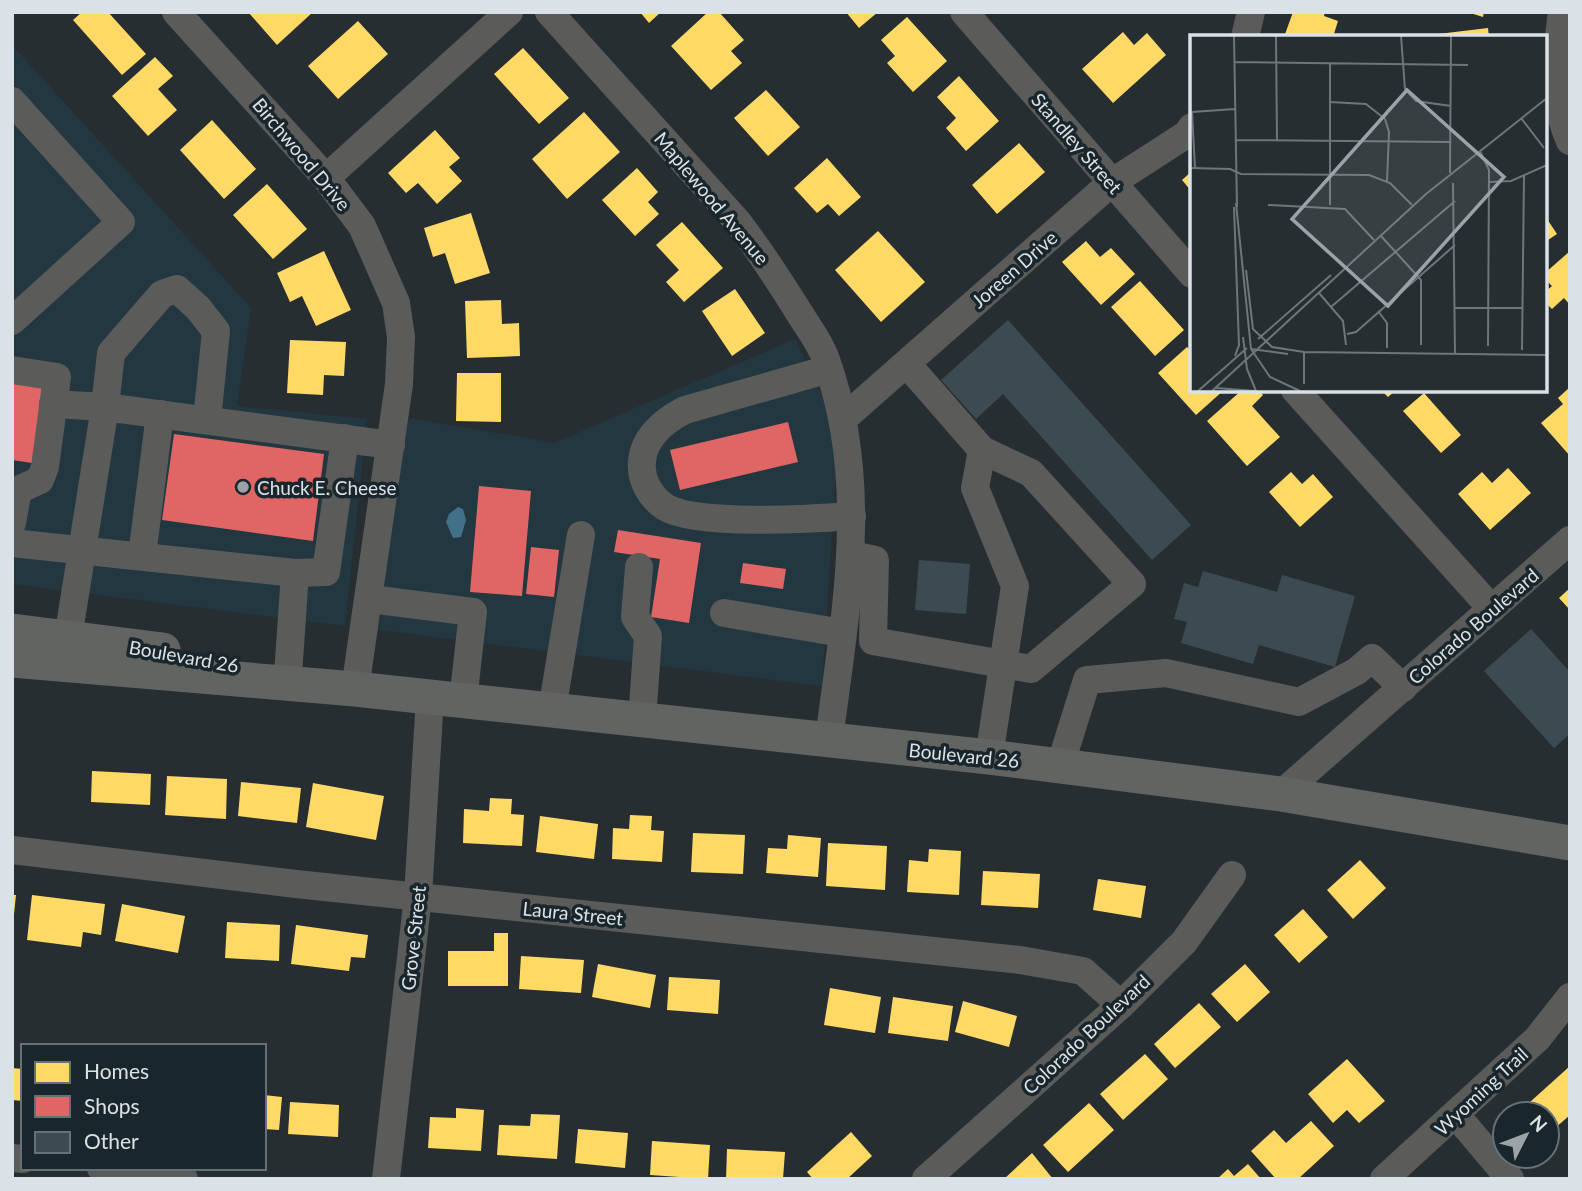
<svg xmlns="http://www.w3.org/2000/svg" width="1582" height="1191" viewBox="0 0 1582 1191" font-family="Lato,sans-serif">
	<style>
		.built { fill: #233740 }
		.water { fill: #417188 }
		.homes { fill: #ffd966 }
		.shops { fill: #e06666 }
		.building { fill: #3c4b51 }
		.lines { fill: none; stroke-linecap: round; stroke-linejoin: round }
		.minor { stroke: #5b5b5a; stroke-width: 28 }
		.major { stroke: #626462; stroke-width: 35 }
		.poi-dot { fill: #9ba3a8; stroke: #19262c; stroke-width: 2.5 }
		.labels { text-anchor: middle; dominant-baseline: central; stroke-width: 7; stroke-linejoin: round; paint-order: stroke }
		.street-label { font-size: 19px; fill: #dae2e7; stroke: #19262c }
		.poi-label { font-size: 19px; fill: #dae2e7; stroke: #19262c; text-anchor: start }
		.inset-road { fill: none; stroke: #6e767a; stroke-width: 2 }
		.view { fill: #9ba3a8; fill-opacity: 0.15; stroke: #9ba3a8; stroke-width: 3.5 }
		.inset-edge { fill: none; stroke: #dae2e7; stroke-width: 3.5 }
	</style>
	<rect width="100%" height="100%" fill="#262e32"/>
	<g class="built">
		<polygon points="12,45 251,308 237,406 367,419 345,626 12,584"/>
		<polygon points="795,339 825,401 836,468 822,686 379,630 403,417 554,443"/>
	</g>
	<polygon class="water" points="458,507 463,509 466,520 461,537 453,538 446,522 449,514"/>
	<g class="homes">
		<polygon points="82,12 108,12 146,54 122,75 73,20"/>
		<polygon points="248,12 313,12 277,45"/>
		<polygon points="640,12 661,12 649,23"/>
		<polygon points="708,12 719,12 744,40 731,51 742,63 711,90 671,46"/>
		<polygon points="846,12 878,12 859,28"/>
		<polygon points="1293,12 1325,12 1324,16 1338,21 1333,37 1284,37"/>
		<polygon points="1467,12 1484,12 1483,17"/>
		<polygon points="907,17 947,61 913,92 887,63 895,56 881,40"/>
		<polygon points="358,21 388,54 338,99 308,66"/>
		<polygon points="1488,28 1489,37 1439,37 1438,34"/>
		<polygon points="1123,32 1134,45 1147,33 1166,55 1113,103 1082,69"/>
		<polygon points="523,48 569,98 539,124 494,74"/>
		<polygon points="155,57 173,76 158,89 177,110 148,136 112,96"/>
		<polygon points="959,76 999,121 966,151 946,128 956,118 937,97"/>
		<polygon points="766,90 800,127 768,156 734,118"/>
		<polygon points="584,112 620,152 567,199 532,159"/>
		<polygon points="212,120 256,169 224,199 180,150"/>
		<polygon points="435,130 460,158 449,167 462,181 437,204 418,183 406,193 388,173"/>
		<polygon points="1019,143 1045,172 997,214 972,185"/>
		<polygon points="827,158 861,197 839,216 828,204 817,213 794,188"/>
		<polygon points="637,168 658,192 648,202 659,214 635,236 602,200"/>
		<polygon points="1192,171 1192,192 1182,180"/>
		<polygon points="267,184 307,229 273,259 233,215"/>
		<polygon points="471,213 490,273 455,284 445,253 433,257 424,228"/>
		<polygon points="1545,216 1557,234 1545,242"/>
		<polygon points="682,222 723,268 684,302 666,282 679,270 656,245"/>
		<polygon points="878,231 925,282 881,322 835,270"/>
		<polygon points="1086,241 1100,257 1111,248 1135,274 1101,305 1062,262"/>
		<polygon points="324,251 351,310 316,326 302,296 290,302 277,273"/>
		<polygon points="1570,251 1570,305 1564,298 1552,309 1545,302 1545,292 1552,286 1545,279 1545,273"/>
		<polygon points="1140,281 1184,330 1155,356 1111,307"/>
		<polygon points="735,289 765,333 732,356 702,311"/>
		<polygon points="501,300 502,324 519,323 520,356 467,358 465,301"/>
		<polygon points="290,340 346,342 344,376 324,375 323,395 287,393"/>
		<polygon points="1187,347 1192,352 1192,390 1224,390 1196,415 1158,373"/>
		<polygon points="457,373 501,373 501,422 456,421"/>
		<polygon points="1570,387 1570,456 1541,423 1563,404 1558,398"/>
		<polygon points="1242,390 1259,390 1263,395 1252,406 1280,437 1247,466 1207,421"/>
		<polygon points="1381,390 1396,390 1388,397"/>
		<polygon points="1424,393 1461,435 1441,453 1403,411"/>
		<polygon points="1508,468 1531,493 1490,530 1458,494 1482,472 1492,483"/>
		<polygon points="1291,472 1302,484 1313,474 1333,497 1300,527 1269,492"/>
		<polygon points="1570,588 1570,610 1559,598"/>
		<polygon points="92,771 151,774 150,805 91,802"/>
		<polygon points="167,776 227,779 226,819 165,815"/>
		<polygon points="241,782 301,788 297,823 238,816"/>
		<polygon points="313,783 384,796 376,840 306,827"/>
		<polygon points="490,798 512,799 511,814 524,815 522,846 463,843 464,809 489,811"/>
		<polygon points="630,815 652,816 651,830 664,831 662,862 612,859 613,828 629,829"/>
		<polygon points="540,816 598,824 594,859 536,852"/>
		<polygon points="693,833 745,835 743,874 691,872"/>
		<polygon points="788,835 821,838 818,877 766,873 768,848 787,849"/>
		<polygon points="828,843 887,846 885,890 826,886"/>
		<polygon points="929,849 961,851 959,895 907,892 909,860 928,862"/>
		<polygon points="1360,860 1386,888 1353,919 1327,890"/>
		<polygon points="983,871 1040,874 1038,908 981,905"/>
		<polygon points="1098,879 1146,886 1141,918 1093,910"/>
		<polygon points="12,895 16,895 14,914 12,914"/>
		<polygon points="32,895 105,904 101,935 83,932 81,947 27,940"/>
		<polygon points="122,904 185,916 178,953 115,941"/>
		<polygon points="1303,909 1328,937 1299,963 1274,935"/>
		<polygon points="227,922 280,925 279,961 225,958"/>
		<polygon points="296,925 368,935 365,958 351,957 349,971 291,964"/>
		<polygon points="494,933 508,933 508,986 448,986 448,951 494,951"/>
		<polygon points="521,956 584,960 581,993 519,989"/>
		<polygon points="598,964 656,975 650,1008 592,997"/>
		<polygon points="1245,964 1270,992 1237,1022 1211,994"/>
		<polygon points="669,977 720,980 718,1014 667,1010"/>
		<polygon points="830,988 881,997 875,1033 824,1025"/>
		<polygon points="893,997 953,1006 948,1041 888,1033"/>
		<polygon points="963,1001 1017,1016 1009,1047 955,1032"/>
		<polygon points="1199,1003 1221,1027 1175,1068 1154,1044"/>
		<polygon points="1145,1054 1168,1079 1123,1120 1100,1094"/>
		<polygon points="1347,1059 1385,1101 1359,1123 1347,1110 1333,1123 1308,1094"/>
		<polygon points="1570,1066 1570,1115 1554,1129 1547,1122 1547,1114 1540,1114 1530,1102"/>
		<polygon points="12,1068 23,1069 23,1101 12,1100"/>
		<polygon points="264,1095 282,1097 279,1130 264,1129"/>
		<polygon points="290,1102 339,1105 338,1137 288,1134"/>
		<polygon points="1089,1103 1114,1130 1068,1172 1043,1145"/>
		<polygon points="456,1108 484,1110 481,1151 428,1148 430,1117 456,1118"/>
		<polygon points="531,1114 560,1115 557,1159 497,1155 499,1125 530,1126"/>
		<polygon points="1311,1121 1334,1146 1298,1179 1276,1179 1251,1151 1274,1130 1286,1143"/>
		<polygon points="578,1129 628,1133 625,1168 575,1163"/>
		<polygon points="851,1132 872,1156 847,1179 813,1179 807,1172"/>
		<polygon points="652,1141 710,1145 708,1179 650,1175"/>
		<polygon points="727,1149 785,1152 783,1179 726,1179"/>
		<polygon points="1032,1153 1053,1179 1004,1179"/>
		<polygon points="1248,1164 1261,1179 1217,1179 1228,1169 1234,1176"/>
	</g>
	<g class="shops">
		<polygon points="12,382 43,387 32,463 12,460"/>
		<polygon points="788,422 798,462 680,490 670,450"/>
		<polygon points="174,434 324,454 313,541 162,520"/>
		<polygon points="479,486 531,491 522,596 470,592"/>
		<polygon points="618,530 701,543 689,623 651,617 660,559 614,552"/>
		<polygon points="531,547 559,550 554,597 526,594"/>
		<polygon points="743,563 786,569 783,589 740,583"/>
	</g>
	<g class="building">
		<polygon points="1008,320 1191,525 1152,560 1003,394 976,419 941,380"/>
		<polygon points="919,560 970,564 966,614 915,610"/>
		<polygon points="1203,571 1277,592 1282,575 1355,596 1335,667 1259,645 1253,664 1181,643 1187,622 1174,619 1184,583 1198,587"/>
		<polygon points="1531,629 1570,672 1570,734 1554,748 1484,671"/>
	</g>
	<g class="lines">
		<g class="minor">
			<polyline points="176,12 326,178 362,226 396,303 401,337 399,384 355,689"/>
			<path d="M549 12 737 221C760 251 780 282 800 314 809 329 821 344 826 360 871 485 845 613 829 740"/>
			<polyline points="964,12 1192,274"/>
			<path d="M1562 12C1556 55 1551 100 1570 141"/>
			<polyline points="1245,37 1251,12"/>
			<polyline points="12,101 121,222 12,321"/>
			<polyline points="326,178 509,12"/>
			<path d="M829 369 685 410C665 420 644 437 642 461 640 479 650 497 665 507 696 526 813 519 852 516"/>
			<polyline points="12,370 57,377 45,467 40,480 18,490 12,523"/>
			<polyline points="1295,390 1492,609"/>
			<polyline points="53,404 105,407 111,353 162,294 177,289 198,308 216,331 207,420"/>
			<polyline points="843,419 1111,183 1187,134 1192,127"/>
			<polyline points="982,450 975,488 1015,586 989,757"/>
			<polyline points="12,543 295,573 326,572 345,438"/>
			<polyline points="852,555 875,560 873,641 1031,669 1132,584 1031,473 982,450 907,364"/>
			<polyline points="142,556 160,414"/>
			<polyline points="639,567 635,617 648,636 642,720"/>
			<polyline points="370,599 473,612 463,701"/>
			<polyline points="724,613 842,633"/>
			<polyline points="68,638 105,407 391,445"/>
			<polyline points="288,675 295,573"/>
			<polyline points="552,710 581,535"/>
			<polyline points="1060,766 1087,680 1166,673 1299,702 1357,671 1372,658 1403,688"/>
			<polyline points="1281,794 1570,540"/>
			<polyline points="12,850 296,884 1020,960 1083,971 1121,1005"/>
			<polyline points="1456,1115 1510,1179"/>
			<polyline points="12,1158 23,1159"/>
			<polyline points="101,1168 184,1179"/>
			<polyline points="386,1179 418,896 430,697"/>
			<polyline points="926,1179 1121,1005 1184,942 1232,875"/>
			<polyline points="1384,1179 1537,1039 1570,997"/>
		</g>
		<g class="major">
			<polyline points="12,631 163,650"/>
			<polyline points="12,660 355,689 989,757 1281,794 1570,843"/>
		</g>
	</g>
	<circle class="poi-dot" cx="243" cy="487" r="7"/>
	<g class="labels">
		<g class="street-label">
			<text transform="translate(1077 143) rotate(49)">Standley Street</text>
			<text transform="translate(302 154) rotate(50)">Birchwood Drive</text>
			<text transform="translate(712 198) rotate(50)">Maplewood Avenue</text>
			<text transform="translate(1014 269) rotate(-41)">Joreen Drive</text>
			<text transform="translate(1473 626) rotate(-41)">Colorado Boulevard</text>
			<text transform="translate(184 656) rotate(10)">Boulevard 26</text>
			<text transform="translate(964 755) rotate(6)">Boulevard 26</text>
			<text transform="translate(573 913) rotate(6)">Laura Street</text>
			<text transform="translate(413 938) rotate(-84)">Grove Street</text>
			<text transform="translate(1086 1034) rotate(-43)">Colorado Boulevard</text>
			<text transform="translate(1481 1091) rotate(-43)">Wyoming Trail</text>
		</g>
		<g class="poi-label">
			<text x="257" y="487">Chuck E. Cheese</text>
		</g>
	</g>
	<g transform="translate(1190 35)">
		<rect width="357" height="357" fill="#262e32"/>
		<path class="inset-road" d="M44 1 47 172M86 1 87 106M211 1 215 54 226 66 261 71M44 27 278 30M140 29V170M140 67 176 69 195 84 199 97 197 146M331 83 354 113M46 105 260 107M290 116 299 135 298 311M0 133 40 134 51 139 179 140 200 148 222 170M5 133 2 77 45 74M260 138 261 1M299 147 321 146 357 130M263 148 265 319M46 168 61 314 80 342 110 356M78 170 155 174 184 205M44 172 49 310 45 321M191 201 231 245V310M56 235 63 294 82 312 114 317 357 320M129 258 153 286 156 310M141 272 265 166M265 273H333M188 276 197 288V313M157 299 166 297 265 210M53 302 57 334 66 356M68 304 141 240M61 314 98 319M332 315 334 140M114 349V317M26 353 65 356M8 356 57 313M22 356 236 159 357 63"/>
		<path class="view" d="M217 55 314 142 198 271 102 184Z"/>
		<rect width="357" height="357" class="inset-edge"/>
	</g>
	<rect width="1582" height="1191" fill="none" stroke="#dae2e7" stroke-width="28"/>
	<rect x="21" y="1044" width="245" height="126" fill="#19262c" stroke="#667177" stroke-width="2"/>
	<rect x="35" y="1062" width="35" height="21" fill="#ffd966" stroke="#667177" stroke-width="2"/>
	<text x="84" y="1079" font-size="21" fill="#dae2e7">Homes</text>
	<rect x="35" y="1096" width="35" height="21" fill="#e06666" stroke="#667177" stroke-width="2"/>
	<text x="84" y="1114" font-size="21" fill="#dae2e7">Shops</text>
	<rect x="35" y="1132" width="35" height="21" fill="#3c4b51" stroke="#667177" stroke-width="2"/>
	<text x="84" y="1149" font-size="21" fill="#dae2e7">Other</text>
	<g transform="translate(1526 1135) rotate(48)"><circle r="33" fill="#19262c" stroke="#667177" stroke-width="2"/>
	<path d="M0-5L12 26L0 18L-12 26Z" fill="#9ba3a8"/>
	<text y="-10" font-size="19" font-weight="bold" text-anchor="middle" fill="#dae2e7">N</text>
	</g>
</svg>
